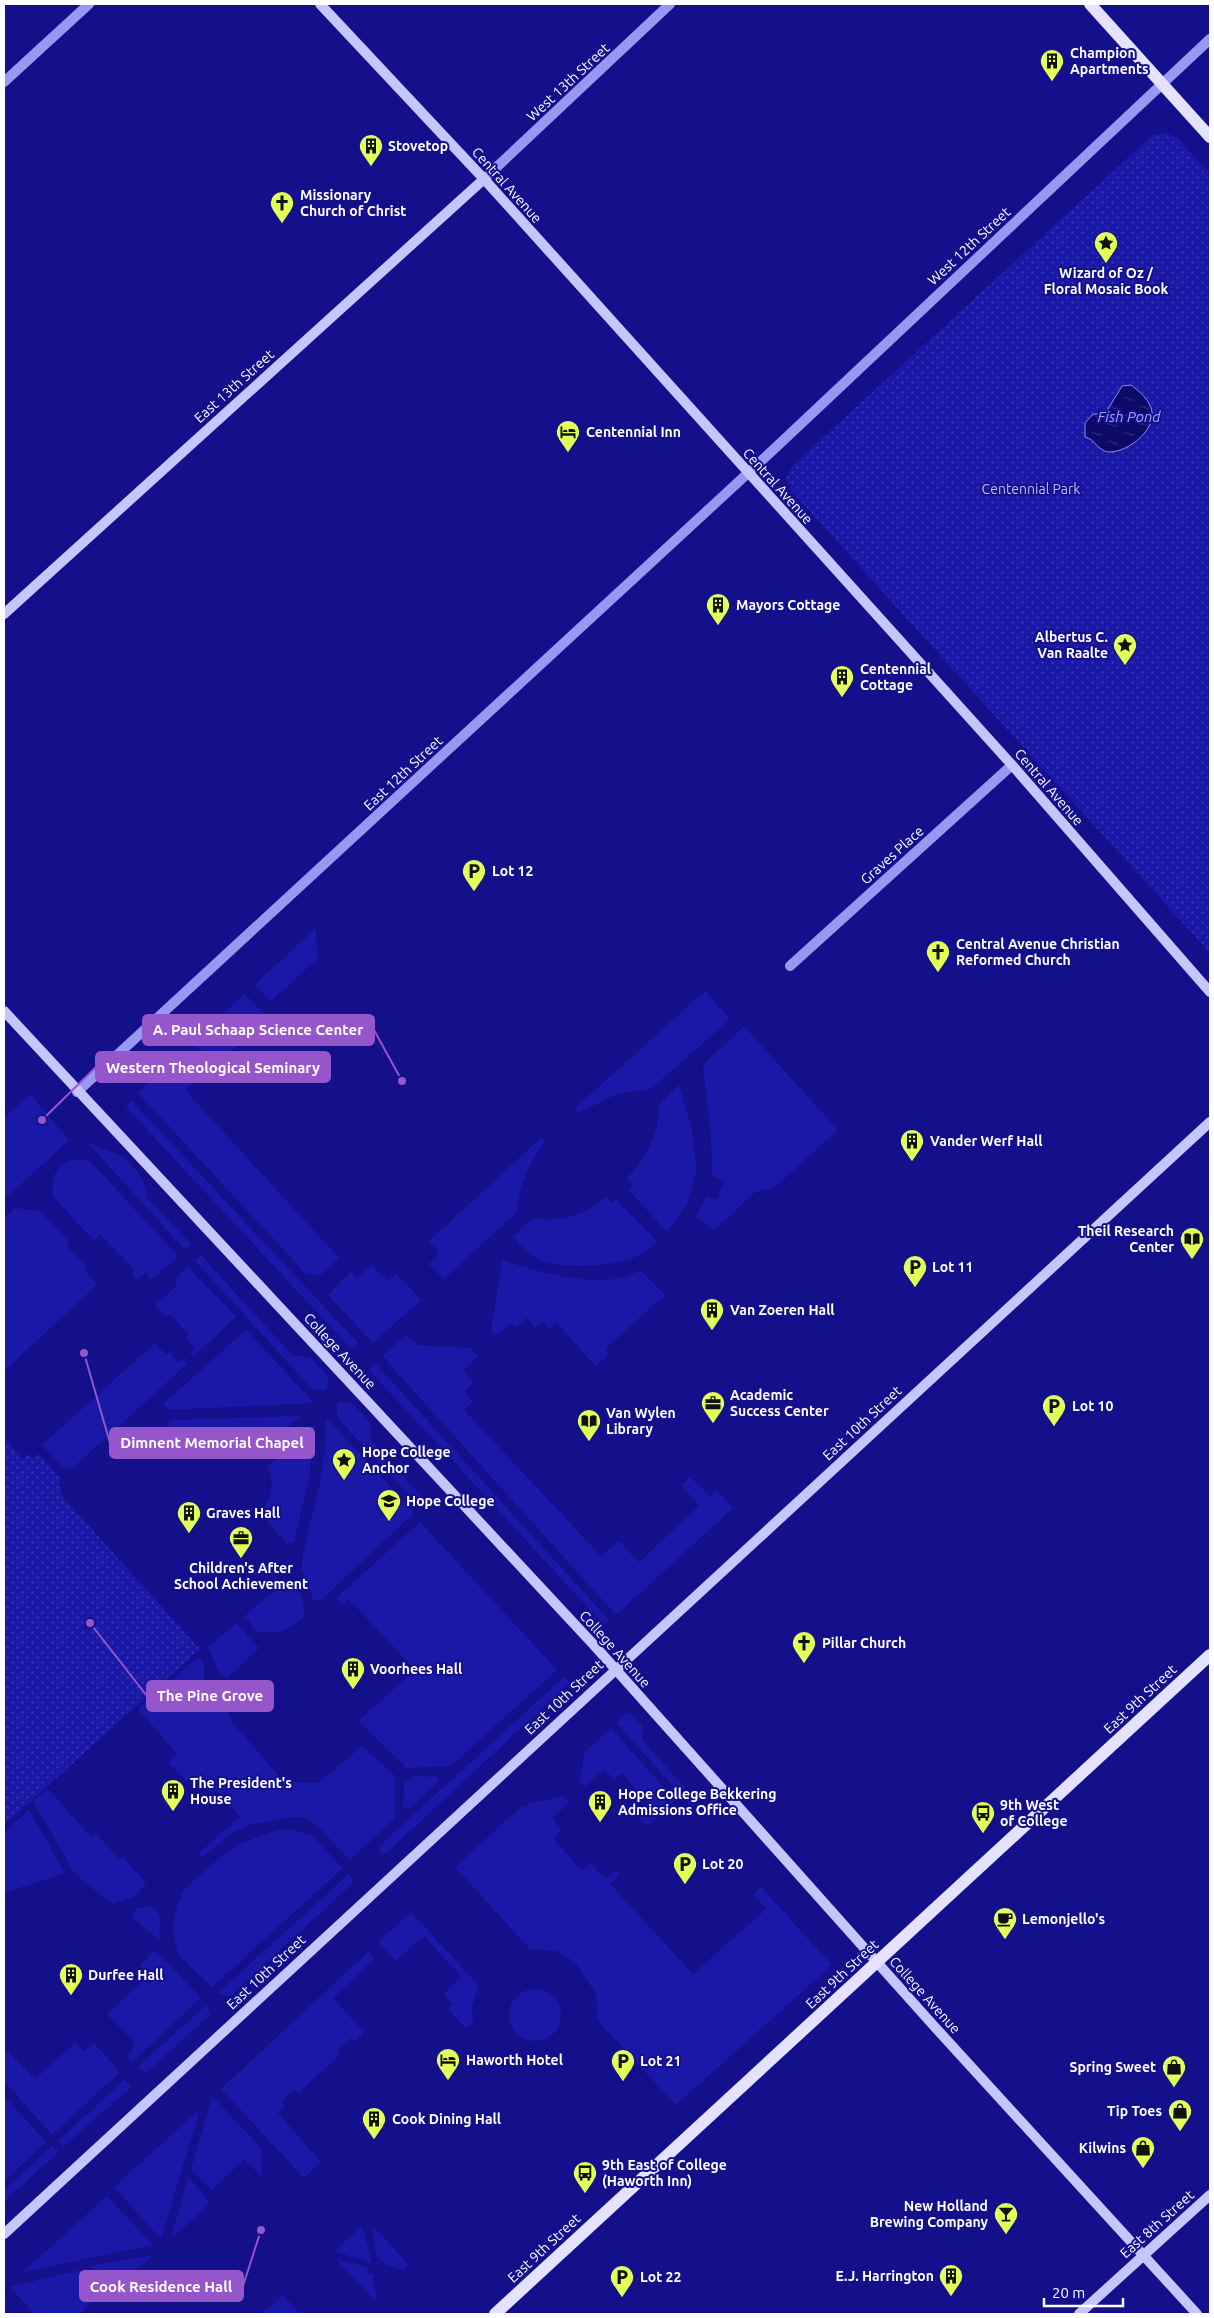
<svg xmlns="http://www.w3.org/2000/svg" width="1214" height="2318" viewBox="0 0 1214 2318" font-family="Ubuntu,sans-serif">
	<style>
		.green { fill: #1a18a6 }
		.park { fill: url(#park-dots) }
		.water { fill: url(#water-ripples); stroke: #8888f6 }
		.lines { fill: none; stroke-linecap: round; stroke-linejoin: round }
		.street { stroke: #9897f2; stroke-width: 10 }
		.secondary { stroke: #c7c6fc; stroke-width: 10 }
		.primary { stroke: #e4e2ff; stroke-width: 12 }
		.labels { text-anchor: middle; dominant-baseline: central; stroke-width: 4; stroke-linejoin: round; paint-order: stroke }
		.poi-label { font-size: 14px; font-weight: bold; fill: #fff; stroke: #14108c; text-anchor: start }
		.street-label { font-size: 14px; fill: #fff; stroke: #14108c }
		.park-label { font-size: 14px; fill: #bfbefd; stroke: #14108c }
		.water-label { font-size: 15px; font-style: italic; fill: #a3a3f9; stroke: #14108c }
		.leader { fill: none; stroke: #9556cc; stroke-width: 2 }
		.callout-dot { fill: #9556cc; stroke: #14108c; stroke-width: 2 }
		.callout { fill: #9556cc; stroke: #9556cc; stroke-width: 2 }
		.callout-label { font-size: 15px; text-anchor: middle; font-weight: bold; fill: #fff }
	</style>
	<defs>
		<pattern id="park-dots" width="8" height="8" patternUnits="userSpaceOnUse" patternTransform="scale(1.25)"><rect width="8" height="8" fill="#1a18a6"/><path d="M2 2h.1M6 6h.1" fill="none" stroke="#3c3bb3" stroke-width="1.8" stroke-linecap="round"/></pattern>
		<pattern id="water-ripples" width="26" height="14" patternUnits="userSpaceOnUse" patternTransform="scale(1.25)"><rect width="26" height="14" fill="#0d0967"/><path d="M2 4q2-2 4 0t4 0M15 11q2-2 4 0t4 0" fill="none" stroke="#312e7e"/></pattern>
	</defs>
	<rect width="100%" height="100%" fill="#14108c"/>
	<g class="green">
		<polygon points="316,928 317,959 271,1001 254,985"/>
		<polygon points="705,991 730,1019 651,1089 617,1094 578,1113 574,1109"/>
		<polygon points="245,994 268,1018 217,1064 192,1042"/>
		<polygon points="744,1026 838,1130 774,1188 755,1192 713,1231 696,1216 706,1197 717,1199 724,1181 712,1175 711,1135 703,1065"/>
		<polygon points="184,1052 204,1074 185,1090 339,1258 319,1276 305,1273 138,1093"/>
		<path d="M679 1085 691 1127 697 1168 687 1205 667 1232 628 1189 633 1185 627 1179C645 1155 660 1136 659 1105Z"/>
		<polygon points="30,1094 69,1140 4,1200 4,1118"/>
		<polygon points="131,1100 359,1344 352,1350 126,1107"/>
		<path d="M541 1138 545 1142C529 1164 518 1185 518 1211L444 1279 429 1264 439 1253 429 1241Z"/>
		<polygon points="87,1142 124,1157 137,1171 144,1183 148,1199 191,1244 185,1250"/>
		<path d="M75 1159 90 1161 178 1256 151 1280 145 1273 136 1280 132 1274 135 1270 100 1235 94 1240 53 1197C52 1177 53 1166 75 1159Z"/>
		<path d="M606 1197 612 1203 616 1199 658 1243C651 1247 643 1254 635 1257 611 1267 555 1271 533 1256 525 1251 519 1243 513 1237L533 1218C561 1223 584 1215 606 1197Z"/>
		<polygon points="15,1208 40,1211 69,1240 68,1247 87,1266 84,1270 97,1285 4,1371 4,1219"/>
		<polygon points="201,1255 292,1355 310,1358 328,1376 327,1390 313,1390 195,1261"/>
		<path d="M502 1260C533 1270 582 1285 614 1279 623 1277 632 1274 641 1271L665 1295 606 1348 608 1356 595 1366 557 1323 549 1329 542 1321 535 1327 527 1318 516 1327 511 1323 496 1336 491 1330Z"/>
		<polygon points="372,1265 387,1281 397,1274 421,1300 373,1343 328,1295 351,1272 357,1277"/>
		<polygon points="188,1267 236,1317 193,1357 190,1353 195,1348 185,1338 189,1335 170,1314 166,1317 155,1305 176,1287 175,1280"/>
		<polygon points="246,1330 314,1403 169,1410 163,1404"/>
		<polygon points="406,1335 417,1345 470,1348 478,1356 463,1370 474,1382 464,1391 473,1401 464,1410 601,1556 619,1541 639,1562 699,1506 681,1485 690,1477 710,1496 717,1491 733,1508 616,1615 382,1356"/>
		<polygon points="155,1343 166,1355 170,1352 178,1362 183,1359 187,1364 75,1466 66,1470 42,1445"/>
		<polygon points="375,1363 609,1620 604,1625 369,1370"/>
		<polygon points="337,1402 352,1403 371,1424 370,1440 425,1500 420,1507 337,1417"/>
		<path d="M300 1416 256 1455C240 1445 223 1444 207 1456L166 1425 171 1420Z"/>
		<polygon points="326,1417 414,1513 321,1600 314,1601 302,1570 302,1558 319,1487 325,1449"/>
		<path d="M316 1423 309 1478 294 1541 287 1544 260 1513C270 1500 276 1483 267 1467Z"/>
		<polygon points="420,1522 557,1670 451,1766 407,1768 358,1721 415,1670 349,1599 342,1605 336,1598"/>
		<path d="M290 1578C299 1585 307 1608 303 1618 287 1631 277 1635 256 1631L245 1616 286 1580Z"/>
		<path d="M236 1623 259 1648 227 1678C214 1674 216 1657 207 1648Z"/>
		<polygon points="198,1657 204,1664 204,1680 173,1681 172,1680"/>
		<polygon points="564,1677 570,1683 384,1855 377,1848"/>
		<polygon points="209,1688 226,1705 233,1723 284,1782 318,1783 362,1746 395,1776 395,1818 350,1860 316,1825 305,1817 290,1817 249,1825 232,1833 202,1858 198,1854 240,1817 217,1791 213,1794 195,1776 187,1781 168,1763 177,1754 138,1709 160,1690"/>
		<polygon points="630,1713 643,1727 642,1740 698,1802 692,1807 616,1723 625,1714"/>
		<polygon points="611,1728 675,1800 647,1826 640,1818 652,1807 622,1773 615,1779 603,1770 584,1787 579,1780 585,1752"/>
		<polygon points="413,1776 438,1777 439,1781 408,1809 403,1807 404,1783"/>
		<polygon points="48,1789 91,1837 96,1833 119,1859 123,1857 146,1883 134,1897 112,1904 75,1874 33,1801"/>
		<polygon points="562,1796 570,1802 552,1818 562,1830 553,1839 582,1870 590,1863 606,1879 616,1870 620,1874 610,1884 693,1974 766,1909 753,1895 761,1887 832,1965 676,2105 598,2021 596,1994 577,1965 567,1957 556,1951 530,1949 455,1867 522,1806 524,1808 528,1804"/>
		<polygon points="29,1810 65,1873 4,1893 4,1833"/>
		<polygon points="288,1829 311,1835 343,1868 212,1987 178,1954 173,1929 177,1905 185,1888 223,1855 242,1843 277,1830"/>
		<polygon points="349,1874 353,1883 229,1997 218,1993"/>
		<path d="M151 1906C164 1912 159 1928 159 1940L135 1920 133 1915 136 1909Z"/>
		<polygon points="411,1912 479,1986 472,2005 473,2023 466,2028 448,2009 453,2005 444,1994 461,1976 424,1936 396,1961 378,1942"/>
		<polygon points="155,1950 201,1998 133,2061 127,2056 133,2050 135,2042 107,2014 148,1976 140,1965"/>
		<polygon points="369,1951 375,1958 333,1998 364,2032 355,2041 351,2038 337,2052 339,2055 299,2093 295,2090 281,2102 285,2107 278,2113 321,2162 304,2178 221,2089"/>
		<circle cx="535" cy="2015" r="26"/>
		<polygon points="206,2005 211,2014 146,2073 138,2067"/>
		<polygon points="75,2043 84,2051 94,2043 120,2072 52,2135 4,2081 4,2048 35,2079"/>
		<polygon points="124,2080 131,2087 63,2147 58,2141"/>
		<polygon points="4,2096 46,2142 4,2181"/>
		<polygon points="212,2096 261,2148 262,2178 245,2159 211,2190 191,2169"/>
		<polygon points="200,2109 161,2239 114,2187"/>
		<polygon points="52,2146 58,2152 4,2202 4,2190"/>
		<polygon points="188,2177 210,2203 171,2239"/>
		<polygon points="107,2196 153,2245 23,2272"/>
		<polygon points="362,2226 372,2263 334,2251"/>
		<polygon points="373,2226 408,2264 404,2270 385,2265 381,2259 376,2256"/>
		<polygon points="153,2255 113,2291 90,2266"/>
		<polygon points="336,2259 367,2267 368,2273 373,2275 377,2303"/>
		<polygon points="81,2270 101,2292 79,2314 35,2314 9,2287"/>
		<polygon points="283,2295 300,2314 266,2314 264,2312"/>
	</g>
	<g class="park">
		<polygon points="1166,133 1177,138 1210,173 1210,953 793,493 786,478 795,463 1153,135"/>
		<polygon points="4,1437 23,1459 29,1454 33,1458 39,1454 59,1477 61,1495 200,1649 4,1825"/>
	</g>
	<path class="water" d="M1131 385C1139 391 1151 401 1152 412 1154 432 1128 451 1111 452 1098 453 1096 439 1085 437V423L1093 414H1105L1122 386Z"/>
	<g class="lines">
		<g class="street">
			<polyline points="4,82 89,4"/>
			<polyline points="484,179 670,4"/>
			<polyline points="790,966 1012,765"/>
			<polyline points="77,1092 773,450 1210,39"/>
		</g>
		<g class="secondary">
			<polyline points="320,4 484,179 1012,765 1210,992"/>
			<polyline points="4,614 484,179"/>
			<polyline points="4,1011 593,1644 933,2025 1197,2314"/>
			<polyline points="4,2234 1210,1122"/>
			<polyline points="1079,2314 1210,2195"/>
		</g>
		<g class="primary">
			<polyline points="1090,4 1210,137"/>
			<polyline points="495,2314 1210,1655"/>
		</g>
	</g>
	<defs>
		<g id="building-pin" transform="scale(1.25)"><path d="M0 17L-7.5 6A9.5 9.5 0 1 1 7.5 6Z" fill="#e2ff58" stroke="#14108c"/><path d="M-4-6H4V6H1V3H-1V6H-4ZM-2.5-4.3h1.7v1.8h-1.7ZM.8-4.3h1.7v1.8H.8ZM-2.5-1h1.7V.8h-1.7ZM.8-1h1.7V.8H.8Z" fill="#111"/></g>
		<g id="church-pin" transform="scale(1.25)"><path d="M0 17L-7.5 6A9.5 9.5 0 1 1 7.5 6Z" fill="#e2ff58" stroke="#14108c"/><path d="M-1.2-6h2.4v3.5h3.3v2.4h-3.3V6h-2.4V-.1h-3.3v-2.4h3.3Z" fill="#111"/></g>
		<g id="sight-pin" transform="scale(1.25)"><path d="M0 17L-7.5 6A9.5 9.5 0 1 1 7.5 6Z" fill="#e2ff58" stroke="#14108c"/><path d="M0-6L1.8-2.2L6-1.7L2.9 1.2L3.7 5.4L0 3.3L-3.7 5.4L-2.9 1.2L-6-1.7L-1.8-2.2Z" fill="#111"/></g>
		<g id="hotel-pin" transform="scale(1.25)"><path d="M0 17L-7.5 6A9.5 9.5 0 1 1 7.5 6Z" fill="#e2ff58" stroke="#14108c"/><path d="M-6-4.5h1.5V1H6V5H4.5V3h-9V5H-6ZM-4 0a1.8 1.8 0 1 1 3.6 0ZM.5 0V-2.5h3Q6-2.5 6 0Z" fill="#111"/></g>
		<g id="parking-pin" transform="scale(1.25)"><path d="M0 17L-7.5 6A9.5 9.5 0 1 1 7.5 6Z" fill="#e2ff58" stroke="#14108c"/><path d="M-3.5-5.5H1a3.5 3.5 0 0 1 0 7H-1V5.5H-3.5ZM-1-3.4V-.6H.8a1.4 1.4 0 0 0 0-2.8Z" fill="#111"/></g>
		<g id="library-pin" transform="scale(1.25)"><path d="M0 17L-7.5 6A9.5 9.5 0 1 1 7.5 6Z" fill="#e2ff58" stroke="#14108c"/><path d="M-6-4Q-3-5.5-.7-3.5V5Q-3 3-6 4ZM6-4Q3-5.5 .7-3.5V5Q3 3 6 4Z" fill="#111"/></g>
		<g id="office-pin" transform="scale(1.25)"><path d="M0 17L-7.5 6A9.5 9.5 0 1 1 7.5 6Z" fill="#e2ff58" stroke="#14108c"/><path d="M-6-3h4V-5.5h4V-3h4V5H-6ZM-1-4.5V-3h2v-1.5ZM-6 0V1H6V0Z" fill="#111"/></g>
		<g id="university-pin" transform="scale(1.25)"><path d="M0 17L-7.5 6A9.5 9.5 0 1 1 7.5 6Z" fill="#e2ff58" stroke="#14108c"/><path d="M0-5L7-2L0 1L-7-2ZM-4 1L0 2.5L4 1V4Q0 6-4 4Z" fill="#111"/></g>
		<g id="bus-pin" transform="scale(1.25)"><path d="M0 17L-7.5 6A9.5 9.5 0 1 1 7.5 6Z" fill="#e2ff58" stroke="#14108c"/><path d="M-5-6H5V4H4V6H2V4H-2V6H-4V4H-5ZM-3.5-4V0h7V-4ZM-3.5 1.2v1.5H-2V1.2ZM2 1.2v1.5H3.5V1.2Z" fill="#111"/></g>
		<g id="cafe-pin" transform="scale(1.25)"><path d="M0 17L-7.5 6A9.5 9.5 0 1 1 7.5 6Z" fill="#e2ff58" stroke="#14108c"/><path d="M-5.5-4.5H6V0H3Q3 3.5 0 3.5H-2.5Q-5.5 3.5-5.5 0ZM3-3.2v2h1.7v-2ZM-6 4.5H4V6H-6Z" fill="#111"/></g>
		<g id="shop-pin" transform="scale(1.25)"><path d="M0 17L-7.5 6A9.5 9.5 0 1 1 7.5 6Z" fill="#e2ff58" stroke="#14108c"/><path d="M-5-2.5h2.3a2.7 3.5 0 0 1 5.4 0H5L5.5 6h-11ZM-1.5-2.5h3a1.5 2.3 0 0 0-3 0Z" fill="#111"/></g>
		<g id="bar-pin" transform="scale(1.25)"><path d="M0 17L-7.5 6A9.5 9.5 0 1 1 7.5 6Z" fill="#e2ff58" stroke="#14108c"/><path d="M-6-5H6L.8 .8V4.5H3.5V6h-7V4.5H-.8V.8Z" fill="#111"/></g>
	</defs>
	<g fill-rule="evenodd">
		<use href="#building-pin" x="1052" y="61"/>
		<use href="#building-pin" x="371" y="146"/>
		<use href="#church-pin" x="282" y="203"/>
		<use href="#sight-pin" x="1106" y="243"/>
		<use href="#hotel-pin" x="568" y="432"/>
		<use href="#building-pin" x="718" y="605"/>
		<use href="#sight-pin" x="1125" y="645"/>
		<use href="#building-pin" x="842" y="677"/>
		<use href="#parking-pin" x="474" y="871"/>
		<use href="#church-pin" x="938" y="952"/>
		<use href="#building-pin" x="912" y="1141"/>
		<use href="#library-pin" x="1192" y="1239"/>
		<use href="#parking-pin" x="915" y="1267"/>
		<use href="#building-pin" x="712" y="1310"/>
		<use href="#office-pin" x="713" y="1403"/>
		<use href="#parking-pin" x="1054" y="1406"/>
		<use href="#library-pin" x="589" y="1421"/>
		<use href="#sight-pin" x="344" y="1460"/>
		<use href="#university-pin" x="389" y="1501"/>
		<use href="#building-pin" x="189" y="1513"/>
		<use href="#office-pin" x="241" y="1538"/>
		<use href="#church-pin" x="804" y="1643"/>
		<use href="#building-pin" x="353" y="1669"/>
		<use href="#building-pin" x="173" y="1791"/>
		<use href="#building-pin" x="600" y="1802"/>
		<use href="#bus-pin" x="983" y="1813"/>
		<use href="#parking-pin" x="685" y="1864"/>
		<use href="#cafe-pin" x="1005" y="1919"/>
		<use href="#building-pin" x="71" y="1975"/>
		<use href="#hotel-pin" x="448" y="2060"/>
		<use href="#parking-pin" x="623" y="2061"/>
		<use href="#shop-pin" x="1174" y="2067"/>
		<use href="#shop-pin" x="1180" y="2111"/>
		<use href="#building-pin" x="374" y="2119"/>
		<use href="#shop-pin" x="1143" y="2148"/>
		<use href="#bus-pin" x="585" y="2173"/>
		<use href="#bar-pin" x="1006" y="2214"/>
		<use href="#building-pin" x="951" y="2276"/>
		<use href="#parking-pin" x="622" y="2277"/>
	</g>
	<g class="labels">
		<g class="poi-label">
			<text x="1070" y="53">Champion<tspan x="1070" dy="16">Apartments</tspan></text>
			<text x="388" y="146">Stovetop</text>
			<text x="300" y="195">Missionary<tspan x="300" dy="16">Church of Christ</tspan></text>
			<text x="1106" y="273" text-anchor="middle">Wizard of Oz /<tspan x="1106" dy="16">Floral Mosaic Book</tspan></text>
			<text x="586" y="432">Centennial Inn</text>
			<text x="736" y="605">Mayors Cottage</text>
			<text x="1108" y="637" text-anchor="end">Albertus C.<tspan x="1108" dy="16">Van Raalte</tspan></text>
			<text x="860" y="669">Centennial<tspan x="860" dy="16">Cottage</tspan></text>
			<text x="492" y="871">Lot 12</text>
			<text x="956" y="944">Central Avenue Christian<tspan x="956" dy="16">Reformed Church</tspan></text>
			<text x="930" y="1141">Vander Werf Hall</text>
			<text x="1174" y="1231" text-anchor="end">Theil Research<tspan x="1174" dy="16">Center</tspan></text>
			<text x="932" y="1267">Lot 11</text>
			<text x="730" y="1310">Van Zoeren Hall</text>
			<text x="730" y="1395">Academic<tspan x="730" dy="16">Success Center</tspan></text>
			<text x="1072" y="1406">Lot 10</text>
			<text x="606" y="1413">Van Wylen<tspan x="606" dy="16">Library</tspan></text>
			<text x="362" y="1452">Hope College<tspan x="362" dy="16">Anchor</tspan></text>
			<text x="406" y="1501">Hope College</text>
			<text x="206" y="1513">Graves Hall</text>
			<text x="241" y="1568" text-anchor="middle">Children's After<tspan x="241" dy="16">School Achievement</tspan></text>
			<text x="822" y="1643">Pillar Church</text>
			<text x="370" y="1669">Voorhees Hall</text>
			<text x="190" y="1783">The President's<tspan x="190" dy="16">House</tspan></text>
			<text x="618" y="1794">Hope College Bekkering<tspan x="618" dy="16">Admissions Office</tspan></text>
			<text x="1000" y="1805">9th West<tspan x="1000" dy="16">of College</tspan></text>
			<text x="702" y="1864">Lot 20</text>
			<text x="1022" y="1919">Lemonjello's</text>
			<text x="88" y="1975">Durfee Hall</text>
			<text x="466" y="2060">Haworth Hotel</text>
			<text x="640" y="2061">Lot 21</text>
			<text x="1156" y="2067" text-anchor="end">Spring Sweet</text>
			<text x="1162" y="2111" text-anchor="end">Tip Toes</text>
			<text x="392" y="2119">Cook Dining Hall</text>
			<text x="1126" y="2148" text-anchor="end">Kilwins</text>
			<text x="602" y="2165">9th East of College<tspan x="602" dy="16">(Haworth Inn)</tspan></text>
			<text x="988" y="2206" text-anchor="end">New Holland<tspan x="988" dy="16">Brewing Company</tspan></text>
			<text x="934" y="2276" text-anchor="end">E.J. Harrington</text>
			<text x="640" y="2277">Lot 22</text>
		</g>
		<g class="street-label">
			<text transform="translate(568 82) rotate(-43)">West 13th Street</text>
			<text transform="translate(507 185) rotate(48)">Central Avenue</text>
			<text transform="translate(969 246) rotate(-43)">West 12th Street</text>
			<text transform="translate(234 386) rotate(-42)">East 13th Street</text>
			<text transform="translate(778 486) rotate(48)">Central Avenue</text>
			<text transform="translate(403 773) rotate(-43)">East 12th Street</text>
			<text transform="translate(1049 787) rotate(49)">Central Avenue</text>
			<text transform="translate(892 855) rotate(-42)">Graves Place</text>
			<text transform="translate(340 1351) rotate(47)">College Avenue</text>
			<text transform="translate(862 1423) rotate(-43)">East 10th Street</text>
			<text transform="translate(615 1649) rotate(48)">College Avenue</text>
			<text transform="translate(564 1697) rotate(-43)">East 10th Street</text>
			<text transform="translate(1140 1699) rotate(-43)">East 9th Street</text>
			<text transform="translate(266 1972) rotate(-43)">East 10th Street</text>
			<text transform="translate(842 1974) rotate(-43)">East 9th Street</text>
			<text transform="translate(925 1995) rotate(48)">College Avenue</text>
			<text transform="translate(1157 2224) rotate(-42)">East 8th Street</text>
			<text transform="translate(544 2248) rotate(-43)">East 9th Street</text>
		</g>
		<g class="park-label">
			<text x="1031" y="489">Centennial Park</text>
		</g>
		<g class="water-label">
			<text x="1129" y="416">Fish Pond</text>
		</g>
	</g>
	<path class="leader" d="M402 1081L374 1030M42 1120L96 1067M84 1353L110 1443M90 1623L147 1696M261 2230L243 2286"/>
	<g class="callout-dot">
		<circle cx="402" cy="1081" r="5"/>
		<circle cx="42" cy="1120" r="5"/>
		<circle cx="84" cy="1353" r="5"/>
		<circle cx="90" cy="1623" r="5"/>
		<circle cx="261" cy="2230" r="5"/>
	</g>
	<g class="callout">
		<rect x="143" y="1015" width="231" height="30" rx="5"/>
		<rect x="96" y="1052" width="234" height="30" rx="5"/>
		<rect x="110" y="1428" width="204" height="30" rx="5"/>
		<rect x="147" y="1681" width="126" height="30" rx="5"/>
		<rect x="80" y="2271" width="163" height="30" rx="5"/>
	</g>
	<g class="callout-label">
		<text x="258" y="1035">A. Paul Schaap Science Center</text>
		<text x="213" y="1073">Western Theological Seminary</text>
		<text x="212" y="1448">Dimnent Memorial Chapel</text>
		<text x="210" y="1701">The Pine Grove</text>
		<text x="161" y="2292">Cook Residence Hall</text>
	</g>
	<rect width="1214" height="2318" fill="none" stroke="#ffffff" stroke-width="10"/>
	<path d="M1044 2298v8h79v-8" fill="none" stroke="#ffffff" stroke-width="2.5"/>
	<text x="1052" y="2298" font-size="15" fill="#ffffff" stroke="#14108c" stroke-width="4" paint-order="stroke">20 m</text>
</svg>
